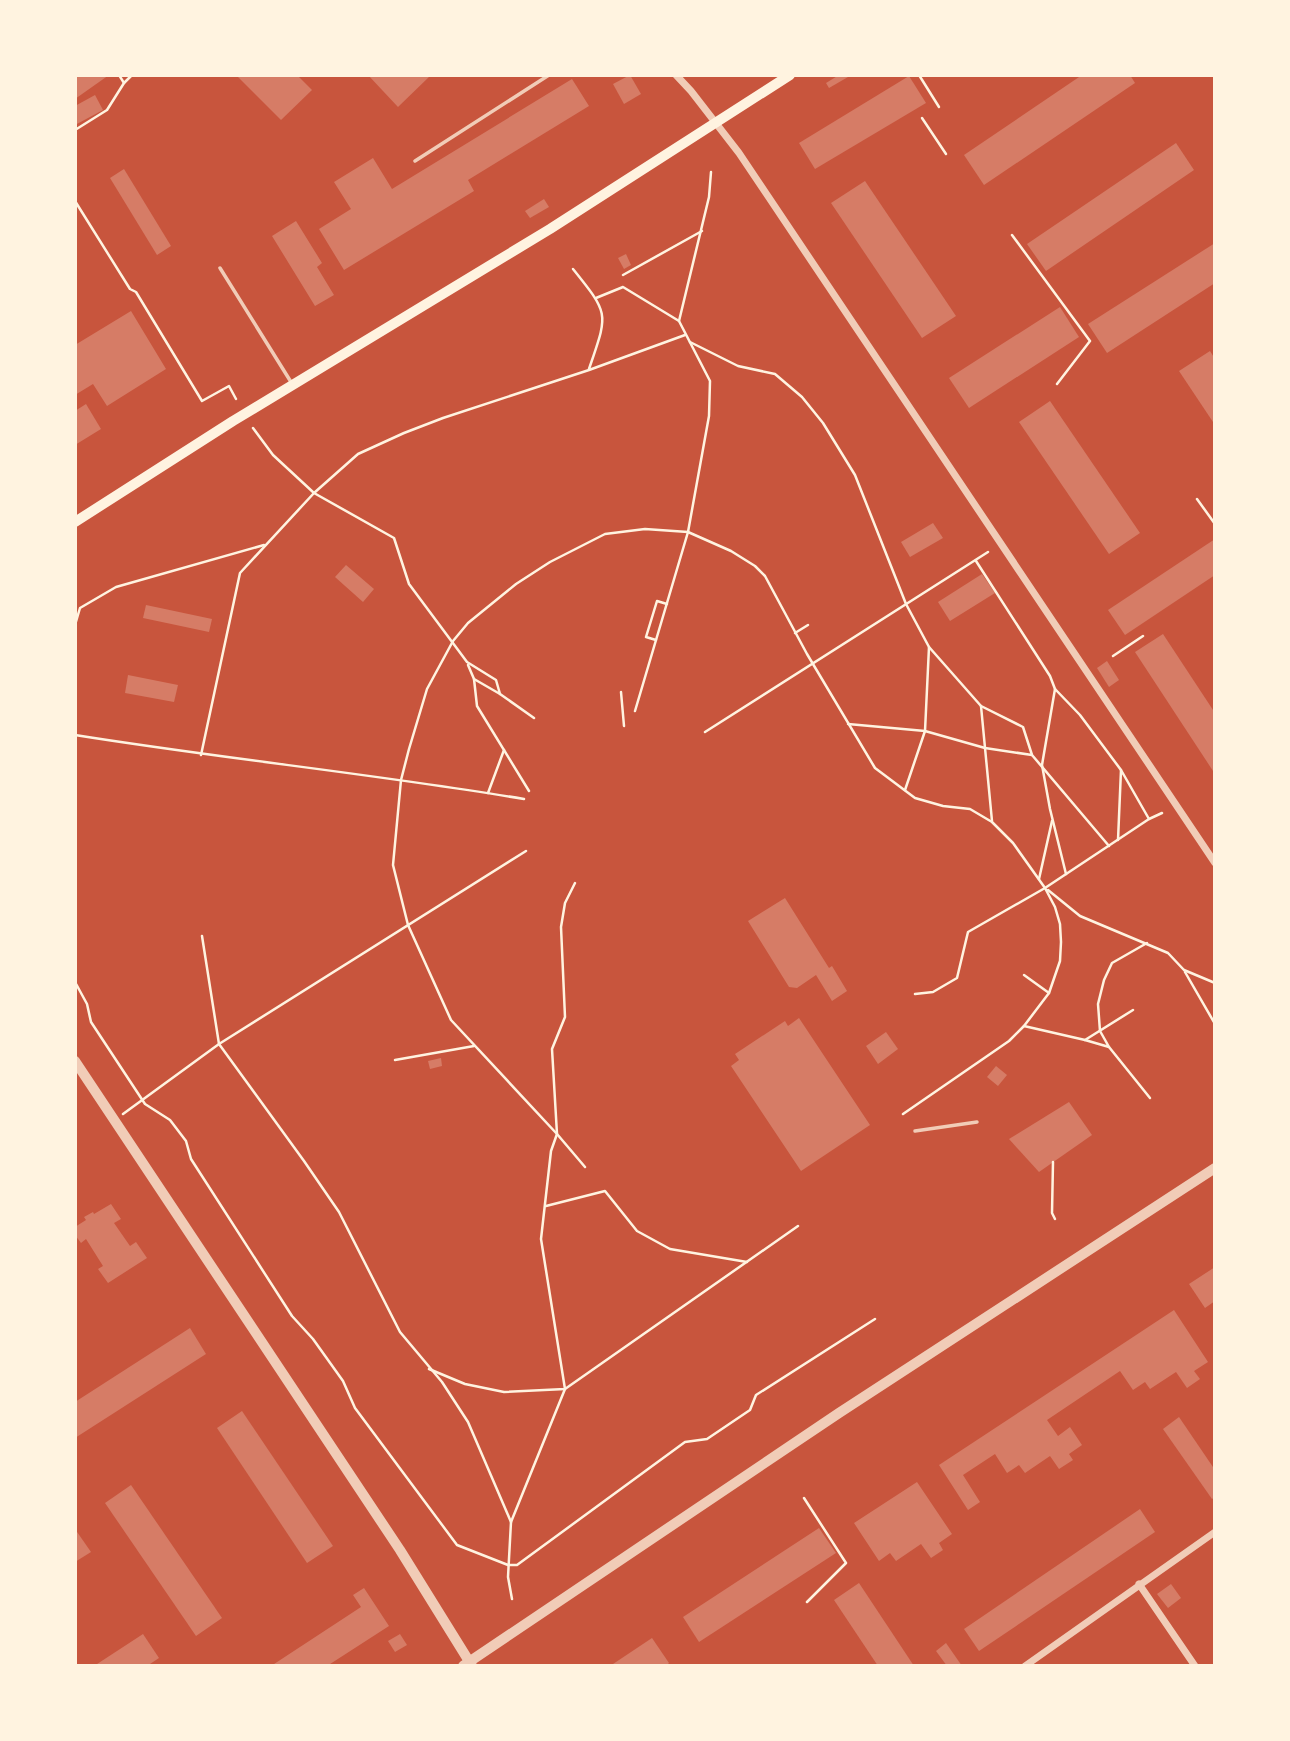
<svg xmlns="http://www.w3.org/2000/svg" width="1290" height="1741" viewBox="0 0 1290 1741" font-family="'IBM Plex Sans',sans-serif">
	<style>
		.building { fill: #d67c66 }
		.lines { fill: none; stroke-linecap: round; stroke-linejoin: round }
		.path { stroke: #fff3e0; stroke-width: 2.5 }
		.service { stroke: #f1ccb7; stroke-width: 3.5 }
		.minor { stroke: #f1ccb7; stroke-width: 7 }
		.tertiary { stroke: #f1ccb7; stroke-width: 10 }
		.secondary { stroke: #fff3e0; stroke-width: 10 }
	</style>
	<rect width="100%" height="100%" fill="#c8553d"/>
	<g class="building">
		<polygon points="75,75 109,75 75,99"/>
		<polygon points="236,75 297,75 312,90 281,120"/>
		<polygon points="368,75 431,75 398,107"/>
		<polygon points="630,75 641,94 624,104 613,84"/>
		<polygon points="839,75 847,75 848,77 829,88 826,83"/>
		<polygon points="1082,75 1130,75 1135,83 984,185 964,155"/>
		<polygon points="909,76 926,103 815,169 799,143"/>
		<polygon points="572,79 589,106 468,180 474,191 344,270 319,229 351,209 334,182 373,158 392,189"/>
		<polygon points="95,95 103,110 75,125 75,106"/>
		<polygon points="1176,143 1194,170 1046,271 1027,244"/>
		<polygon points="124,169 171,246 157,255 110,178"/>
		<polygon points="865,181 956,316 922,338 831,203"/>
		<polygon points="544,199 549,207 530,218 525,211"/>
		<polygon points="296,221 322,263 317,267 334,295 315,306 272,236"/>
		<polygon points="1215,243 1215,283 1107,353 1088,324"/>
		<polygon points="626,254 631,265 624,269 618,258"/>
		<polygon points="1060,307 1079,337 969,408 949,378"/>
		<polygon points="131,311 166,369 107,406 93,384 75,395 75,345"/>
		<polygon points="1210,351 1215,359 1215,425 1179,371"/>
		<polygon points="1050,401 1140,533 1109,554 1019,422"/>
		<polygon points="86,404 101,429 75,445 75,411"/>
		<polygon points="933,523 943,538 910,557 901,542"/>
		<polygon points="1215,539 1215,575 1125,635 1108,610"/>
		<polygon points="346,565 374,589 363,602 335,577"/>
		<polygon points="982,574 995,593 950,621 938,602"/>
		<polygon points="146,605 212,619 209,632 143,618"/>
		<polygon points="1163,634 1215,713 1215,774 1135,652"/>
		<polygon points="1107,661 1119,680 1109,687 1097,668"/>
		<polygon points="128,675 178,685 174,702 125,693"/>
		<polygon points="785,898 829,968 832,966 847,991 832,1001 816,975 797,988 789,987 748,921"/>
		<polygon points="799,1018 870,1125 801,1171 731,1066 739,1060 735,1054 785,1021 788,1026"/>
		<polygon points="886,1032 898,1049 878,1064 866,1046"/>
		<polygon points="441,1058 442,1066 430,1069 428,1061"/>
		<polygon points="996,1066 1007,1075 998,1086 987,1077"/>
		<polygon points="1069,1102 1092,1135 1039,1172 1009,1139"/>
		<polygon points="111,1204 121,1219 114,1223 130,1246 136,1242 147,1258 108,1283 98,1269 103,1266 86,1239 81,1243 75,1235 75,1227 86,1220 84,1217 93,1212 94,1214"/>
		<polygon points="1215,1267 1215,1301 1205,1308 1189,1284"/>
		<polygon points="1174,1310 1208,1362 1194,1371 1200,1379 1187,1388 1176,1372 1150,1389 1145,1382 1133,1390 1120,1371 1047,1420 1058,1436 1070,1427 1082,1445 1069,1454 1073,1460 1059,1469 1050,1456 1025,1473 1019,1465 1007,1473 995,1454 963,1475 980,1502 968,1510 939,1465"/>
		<polygon points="190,1328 206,1354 75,1438 75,1402"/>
		<polygon points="242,1411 333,1546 307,1563 217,1428"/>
		<polygon points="1179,1417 1215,1470 1215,1497 1212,1499 1163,1429"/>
		<polygon points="917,1482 952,1534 939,1543 943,1550 931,1558 921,1544 896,1561 890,1553 879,1561 854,1523"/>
		<polygon points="131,1485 222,1618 196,1636 105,1503"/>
		<polygon points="1140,1509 1155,1532 979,1651 964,1629"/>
		<polygon points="819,1528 836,1553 699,1642 683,1617"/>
		<polygon points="75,1529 91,1552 75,1562"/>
		<polygon points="859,1583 914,1666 878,1666 834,1600"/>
		<polygon points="1171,1584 1181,1598 1168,1608 1157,1594"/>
		<polygon points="364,1588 389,1626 327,1666 271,1666 361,1607 353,1595"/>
		<polygon points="143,1634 159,1658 147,1666 94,1666"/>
		<polygon points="400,1634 407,1645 395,1652 388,1641"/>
		<polygon points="652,1638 669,1663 666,1666 610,1666"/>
		<polygon points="946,1643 962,1666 947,1666 936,1651"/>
	</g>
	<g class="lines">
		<g class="path">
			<polyline points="119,75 124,83"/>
			<polyline points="919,75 939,107"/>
			<polyline points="922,118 946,154"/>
			<polyline points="75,130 107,110 124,83 132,75"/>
			<polyline points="75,201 130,289 136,292 202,401 229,386 236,399"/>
			<polyline points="1012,235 1090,341 1057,384"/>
			<path d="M573 269C610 315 608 313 589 369"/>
			<polyline points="623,275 702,231"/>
			<polyline points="596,298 623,287 679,321"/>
			<polyline points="690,342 738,366 775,374 802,397 823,423 855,475 906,604 929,647 981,706 1023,727 1032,755 1109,846"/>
			<polyline points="253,428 273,455 314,493 394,538 409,584 467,662 496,680 500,694 534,718"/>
			<polyline points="1197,499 1215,524"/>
			<polyline points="976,561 1050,676 1055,689"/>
			<polyline points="75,625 80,608 116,587 264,545"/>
			<polyline points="795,633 808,625"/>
			<polyline points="656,640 646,637 657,601 667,604"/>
			<polyline points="1113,656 1143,636"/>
			<polyline points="468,665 474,679 500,694"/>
			<polyline points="474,679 477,706 529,791"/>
			<polyline points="621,692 624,726"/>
			<polyline points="981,706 992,821"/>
			<polyline points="635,711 688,532 709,416 710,381 679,321 709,197 711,172"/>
			<polyline points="848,724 925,731 985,748 1032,755"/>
			<polyline points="705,732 988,552"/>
			<path d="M75 735C225 759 375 774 524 799"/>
			<polyline points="201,755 240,573 314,493 358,454 404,433 443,418 589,370 685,335"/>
			<polyline points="905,790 925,731 929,647"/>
			<polyline points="488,793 504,750"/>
			<polyline points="1118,840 1121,770 1149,819"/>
			<polyline points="1066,874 1050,809 1042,765 1055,689 1080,715 1121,770"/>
			<polyline points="1039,879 1052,821"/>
			<polyline points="1048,890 1080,916 1168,953 1184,970 1215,983"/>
			<polyline points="202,936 219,1044 304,1161 339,1212 400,1332 442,1382 468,1422 511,1522"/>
			<polyline points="1185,972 1215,1024"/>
			<polyline points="1024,975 1049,993"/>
			<polyline points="75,982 87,1004 91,1022 145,1104 170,1120 186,1141 191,1159 292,1316 313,1339 343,1381 355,1408 457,1545 508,1565 517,1565 685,1442 707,1439 750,1410 756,1395 875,1319"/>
			<polyline points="915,994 933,992 957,978 968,932 1045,888 1149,819 1162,813"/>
			<polyline points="1024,1026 1085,1040 1133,1010"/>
			<polyline points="1085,1040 1109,1047 1100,1031 1098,1004 1104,980 1112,963 1147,943"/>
			<polyline points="1109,1047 1150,1098"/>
			<polyline points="395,1060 474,1046"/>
			<polyline points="123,1114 219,1044 526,851"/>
			<polyline points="1053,1162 1052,1213 1055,1219"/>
			<polyline points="585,1167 557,1134 451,1020 408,925 393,865 401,780 409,749 427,689 453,641 468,623 516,584 550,562 605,534 645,529 688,532 731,551 755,566 765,576 807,654 875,768 915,798 943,806 970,809 992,822 1013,843 1045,888 1055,907 1060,924 1061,942 1060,961 1049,993 1024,1026 1009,1041 903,1114"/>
			<polyline points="546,1206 605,1191 637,1231 670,1249 747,1262"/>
			<polyline points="429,1369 465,1384 504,1392 565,1389 798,1226"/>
			<polyline points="804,1498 846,1563 807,1602"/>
			<polyline points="512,1599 508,1577 511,1522 565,1389 541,1239 551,1151 557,1134 552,1049 565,1017 561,927 565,903 575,883"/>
		</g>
		<g class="service">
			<polyline points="415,161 549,75"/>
			<polyline points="220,268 291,382"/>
			<polyline points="915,1131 977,1122"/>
		</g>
		<g class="minor">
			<polyline points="676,75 691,91 739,153 1215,863"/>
			<polyline points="1139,1584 1195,1666"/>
			<polyline points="1025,1666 1215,1532"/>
		</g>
		<g class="tertiary">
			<polyline points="75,1061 400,1550 472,1666"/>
			<polyline points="463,1666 839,1413 1215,1168"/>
		</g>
		<polyline class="secondary" points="75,522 233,421 550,229 790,75"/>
	</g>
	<rect width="1290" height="1741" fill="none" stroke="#fff3e0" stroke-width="154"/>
</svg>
